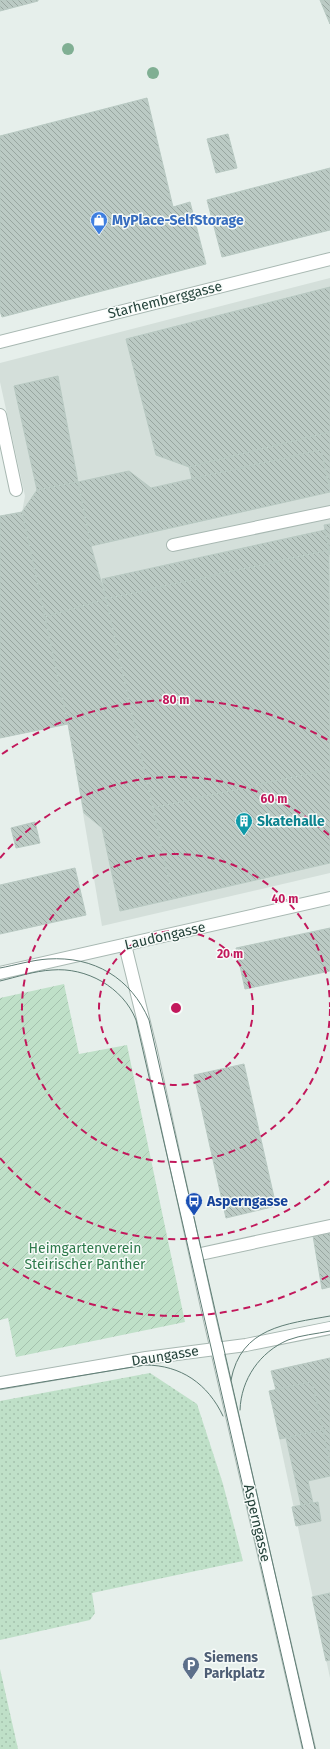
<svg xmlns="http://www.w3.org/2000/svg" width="330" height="1749" viewBox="0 0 330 1749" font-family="'Fira Sans',sans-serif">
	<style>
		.built { fill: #d4dfda }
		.grass { fill: url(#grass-dots) }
		.garden { fill: url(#garden-furrows) }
		.building { fill: url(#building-back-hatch); stroke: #b8c9c2 }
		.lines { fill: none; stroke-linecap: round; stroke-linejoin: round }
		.minor-casing { stroke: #a8b8b2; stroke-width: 14 }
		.minor { stroke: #fff; stroke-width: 12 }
		.tram { stroke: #5f7d75; stroke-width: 1 }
		.tree { fill: #80af93 }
		.ring { fill: none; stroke: #c2185b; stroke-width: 2; stroke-dasharray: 7 5 }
		.labels { text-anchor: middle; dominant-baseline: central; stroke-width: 3; stroke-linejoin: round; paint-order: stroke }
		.shop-label { font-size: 14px; font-weight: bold; fill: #366cbe; stroke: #f7fbf9; text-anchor: start }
		.street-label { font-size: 14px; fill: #24423a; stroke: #f7fbf9 }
		.culture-label { font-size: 14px; font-weight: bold; fill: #0d838f; stroke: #f7fbf9; text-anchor: start }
		.transit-label { font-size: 14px; font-weight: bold; fill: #164399; stroke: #f7fbf9; text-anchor: start }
		.park-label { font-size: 14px; fill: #2d7a4b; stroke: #f7fbf9 }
		.service-label { font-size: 14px; font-weight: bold; fill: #4e5e75; stroke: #f7fbf9; text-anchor: start }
		.centre { fill: #c2185b; stroke: #f7fbf9; stroke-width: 2 }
		.ring-label { font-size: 12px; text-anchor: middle; font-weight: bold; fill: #c2185b; stroke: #f7fbf9; stroke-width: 3; stroke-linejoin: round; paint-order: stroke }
	</style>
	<defs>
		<pattern id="grass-dots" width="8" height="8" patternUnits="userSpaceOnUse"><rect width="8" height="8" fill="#bfe0c8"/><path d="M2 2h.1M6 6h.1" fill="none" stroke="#a4c1ad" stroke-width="1.8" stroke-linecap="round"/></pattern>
		<pattern id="garden-furrows" width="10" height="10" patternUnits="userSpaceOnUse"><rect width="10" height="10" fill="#bfe0c8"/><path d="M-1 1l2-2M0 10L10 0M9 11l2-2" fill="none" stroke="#a4c1ad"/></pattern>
		<pattern id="building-back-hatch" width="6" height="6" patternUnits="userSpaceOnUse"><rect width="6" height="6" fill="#bbcac4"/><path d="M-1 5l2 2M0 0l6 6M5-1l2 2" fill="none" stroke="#98a6a0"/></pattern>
	</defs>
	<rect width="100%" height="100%" fill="#e6efeb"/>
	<g class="built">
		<polygon points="330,278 330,873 102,926 68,724 22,512 25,496 0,382 0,363"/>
		<polygon points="330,1358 330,1678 269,1391 276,1390 271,1371"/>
	</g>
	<g class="grass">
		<polygon points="150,1373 197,1404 223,1484 243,1561 92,1593 95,1613 90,1620 0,1640 0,1401"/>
		<polygon points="0,1669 18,1749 0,1749"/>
	</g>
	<polygon class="garden" points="64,984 79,1054 127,1045 185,1322 16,1357 8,1318 0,1320 0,998"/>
	<g class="building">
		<polygon points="0,0 38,0 38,1 0,11"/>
		<polygon points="320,0 330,0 330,24"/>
		<polygon points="147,98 173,207 190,202 206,264 2,317 0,311 0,136"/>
		<polygon points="228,134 237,168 216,173 207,139"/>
		<polygon points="330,168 330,230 222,257 207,200"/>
		<polygon points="330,287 330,432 189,467 156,455 126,339"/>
		<polygon points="58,376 78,482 37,490 14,386"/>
		<polygon points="330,432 330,488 321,450 192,479 189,467"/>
		<polygon points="321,450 330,492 91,546 78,482 129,471 151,488"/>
		<polygon points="78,482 91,546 106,599 45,617 22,512 37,490"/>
		<polygon points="22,512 68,724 0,738 0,516"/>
		<polygon points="330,524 330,555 324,525"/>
		<polygon points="325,530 329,550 106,599 102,579"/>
		<polygon points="329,550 330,769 153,808 106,599"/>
		<polygon points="106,599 173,899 120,911 102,828 84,813 68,724 45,617"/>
		<polygon points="330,769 330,863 173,899 153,808"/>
		<polygon points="35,822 40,843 16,848 11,828"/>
		<polygon points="75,868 86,915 0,934 0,885"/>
		<polygon points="330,928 330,971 245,989 236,948"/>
		<polygon points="244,1064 276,1206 226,1218 194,1075"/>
		<polygon points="330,1233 330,1287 322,1289 313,1236"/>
		<polygon points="330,1358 330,1428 323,1430 312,1382 276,1390 271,1371"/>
		<polygon points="312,1382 323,1430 280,1439 269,1391"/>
		<polygon points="330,1428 330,1464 323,1430"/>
		<polygon points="323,1430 330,1464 330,1476 308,1481 313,1503 301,1505 286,1438"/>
		<polygon points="318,1502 321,1521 296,1526 292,1507"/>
		<polygon points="330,1593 330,1660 326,1661 312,1597"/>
	</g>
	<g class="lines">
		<g class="minor-casing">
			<g id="minor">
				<polyline points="0,342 330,259"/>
				<polyline points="0,415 16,490"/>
				<polyline points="173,545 330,512"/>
				<polyline points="125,945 151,1051 207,1307 309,1749"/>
				<polyline points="0,973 330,898"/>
				<polyline points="196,1255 330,1226"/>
				<polyline points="0,1383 146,1358 246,1345 330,1328"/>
			</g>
		</g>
		<use href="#minor" class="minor"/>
		<g class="tram">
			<path d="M0 968C16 965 32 960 48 959 94 956 131 978 149 1020L315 1749"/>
			<path d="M0 981C17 977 34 971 52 970 86 967 123 987 136 1020L303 1749"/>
			<path d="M231 1380C241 1327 286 1324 330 1316"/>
			<path d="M0 1389 145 1365C181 1365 208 1384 223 1416"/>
			<path d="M240 1410C241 1379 260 1352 288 1340 301 1335 316 1334 330 1331"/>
		</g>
	</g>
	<g class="tree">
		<circle cx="68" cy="49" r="6"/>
		<circle cx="153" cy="73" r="6"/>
	</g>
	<g class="ring">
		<circle cx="176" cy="1008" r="77"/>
		<path d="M330 1009A154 154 0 1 1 330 1007"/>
		<path d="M329 1181A231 231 0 0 1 0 1158M0 858A231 231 0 0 1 329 835"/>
		<path d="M328 1276A308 308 0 0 1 2 1262M2 754A308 308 0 0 1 328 740"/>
	</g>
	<defs>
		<g id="shop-pin" transform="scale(0.9)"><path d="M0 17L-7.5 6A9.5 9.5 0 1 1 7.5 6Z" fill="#3f7fe0" stroke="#f7fbf9"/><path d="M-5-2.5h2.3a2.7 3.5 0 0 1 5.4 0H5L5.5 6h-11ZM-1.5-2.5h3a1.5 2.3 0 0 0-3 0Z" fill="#fff"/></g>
		<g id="building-pin" transform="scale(0.9)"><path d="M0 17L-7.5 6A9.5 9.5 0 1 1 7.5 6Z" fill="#0f9aa8" stroke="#f7fbf9"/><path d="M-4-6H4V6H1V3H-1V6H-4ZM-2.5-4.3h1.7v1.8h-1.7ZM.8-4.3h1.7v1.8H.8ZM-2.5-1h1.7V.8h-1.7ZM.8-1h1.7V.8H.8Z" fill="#fff"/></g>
		<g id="bus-pin" transform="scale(0.9)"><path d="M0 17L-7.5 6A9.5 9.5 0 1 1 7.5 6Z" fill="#1a4fb4" stroke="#f7fbf9"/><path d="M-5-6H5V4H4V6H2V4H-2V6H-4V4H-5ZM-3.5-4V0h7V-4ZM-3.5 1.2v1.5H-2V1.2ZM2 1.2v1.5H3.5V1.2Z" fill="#fff"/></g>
		<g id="parking-pin" transform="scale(0.9)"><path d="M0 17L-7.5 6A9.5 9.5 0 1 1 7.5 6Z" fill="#5c6f8a" stroke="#f7fbf9"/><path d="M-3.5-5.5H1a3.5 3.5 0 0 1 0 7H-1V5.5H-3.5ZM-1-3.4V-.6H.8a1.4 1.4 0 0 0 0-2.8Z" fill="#fff"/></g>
	</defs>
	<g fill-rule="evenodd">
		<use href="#shop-pin" x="99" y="220"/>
		<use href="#building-pin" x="244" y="821"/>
		<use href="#bus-pin" x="194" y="1201"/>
		<use href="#parking-pin" x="191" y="1665"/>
	</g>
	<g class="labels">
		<g class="shop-label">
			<text x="112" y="220">MyPlace-SelfStorage</text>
		</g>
		<g class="street-label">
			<text transform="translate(165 300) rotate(-14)">Starhemberggasse</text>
			<text transform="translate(165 936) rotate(-13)">Laudongasse</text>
			<text transform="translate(165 1356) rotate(-9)">Daungasse</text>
			<text transform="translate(257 1523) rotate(77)">Asperngasse</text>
		</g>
		<g class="culture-label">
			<text x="257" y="821">Skatehalle</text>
		</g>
		<g class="transit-label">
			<text x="207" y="1201">Asperngasse</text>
		</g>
		<g class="park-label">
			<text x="85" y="1248">Heimgartenverein<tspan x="85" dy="16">Steirischer Panther</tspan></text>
		</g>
		<g class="service-label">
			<text x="204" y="1657">Siemens<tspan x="204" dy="16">Parkplatz</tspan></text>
		</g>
	</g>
	<circle cx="176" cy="1008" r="6" class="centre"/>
	<g class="ring-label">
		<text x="176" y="704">80 m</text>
		<text x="274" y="803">60 m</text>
		<text x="285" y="903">40 m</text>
		<text x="230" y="958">20 m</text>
	</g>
</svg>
